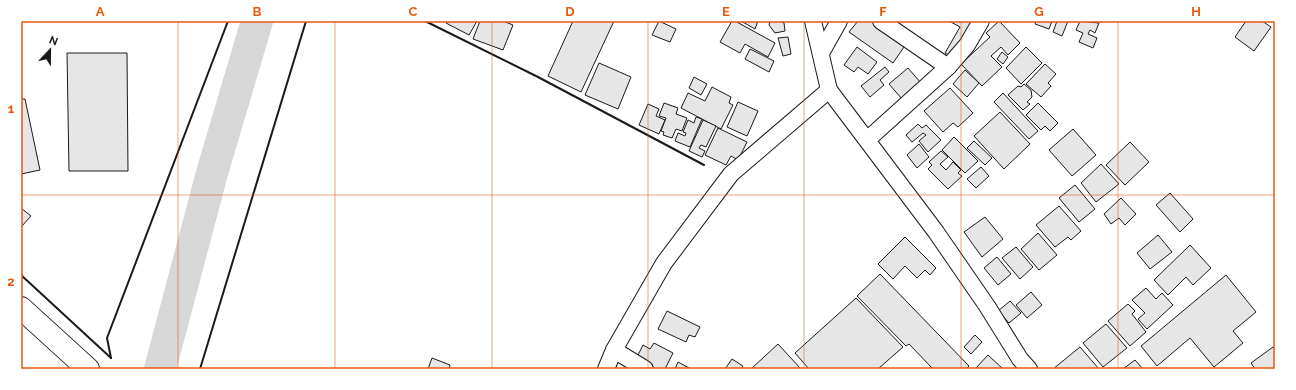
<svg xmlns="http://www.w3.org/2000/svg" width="1296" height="390" viewBox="0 0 1296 390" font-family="Raleway,sans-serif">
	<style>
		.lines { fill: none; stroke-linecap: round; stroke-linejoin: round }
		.river { stroke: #d7d7d7; stroke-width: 32 }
		.building { fill: #e6e6e6; stroke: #1a1a1a }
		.minor-casing { stroke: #1a1a1a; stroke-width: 18 }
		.primary-casing { stroke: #1a1a1a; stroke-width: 24 }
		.minor { stroke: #fff; stroke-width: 16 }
		.primary { stroke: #fff; stroke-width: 22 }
		.wall { stroke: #1a1a1a; stroke-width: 2 }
		.grid { fill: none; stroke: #e8590c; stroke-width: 1; stroke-opacity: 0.55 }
		.neatline { fill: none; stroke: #e8590c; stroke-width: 1.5 }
		.grid-label { font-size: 13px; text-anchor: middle; font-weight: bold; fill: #e8590c }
	</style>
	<rect width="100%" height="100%" fill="#fff"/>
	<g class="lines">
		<polyline class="river" points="160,369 212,173 257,21"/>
	</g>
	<g class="building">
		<polygon points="447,21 477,21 469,35 446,23"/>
		<polygon points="480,21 503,21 513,25 503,50 473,39"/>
		<polygon points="573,21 614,21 581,92 548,76"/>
		<polygon points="659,21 676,29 670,42 652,35"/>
		<polygon points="732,21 735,21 775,43 768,57 745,44 740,53 720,42"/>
		<polygon points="741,21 758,21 755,29"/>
		<polygon points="770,21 779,21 784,23 785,31 775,33 769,25"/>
		<polygon points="858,21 874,21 906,44 893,63 849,32"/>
		<polygon points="949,21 973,21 952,57 945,53 960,27"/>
		<polygon points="999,21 1020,43 1008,55 1001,47 991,56 1002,67 982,86 961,64 990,37 986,33"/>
		<polygon points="1036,21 1052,21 1049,29 1035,24"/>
		<polygon points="1057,21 1068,21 1062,36 1053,32"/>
		<polygon points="1080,21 1099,23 1095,33 1090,30 1088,34 1097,38 1093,48 1079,42 1083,33 1076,30"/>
		<polygon points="1246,21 1262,21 1271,27 1254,51 1235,37"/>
		<polygon points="788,37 791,54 783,56 778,38"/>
		<polygon points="857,47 877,62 868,74 858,67 854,72 844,65"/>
		<polygon points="1026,47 1042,63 1021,84 1006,68"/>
		<polygon points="750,49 774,61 769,72 745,59"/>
		<polygon points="1002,52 1008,57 1003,64 997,59"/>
		<polygon points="67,53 127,53 128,171 69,171"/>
		<polygon points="599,63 631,77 618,109 585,95"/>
		<polygon points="1045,64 1056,74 1048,83 1051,86 1041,97 1026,84"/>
		<polygon points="885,67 889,72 880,80 884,85 870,97 861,86"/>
		<polygon points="908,68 921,83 902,99 889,84"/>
		<polygon points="965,70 979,83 967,97 953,84"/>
		<polygon points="694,77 707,84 701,95 689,88"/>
		<polygon points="1024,84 1031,90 1032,97 1027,102 1030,104 1023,110 1008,95 1018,86 1021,87"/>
		<polygon points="712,87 731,97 729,103 733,105 721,129 681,108 688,93 705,101"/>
		<polygon points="950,88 973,113 958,127 953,123 943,132 924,111"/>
		<polygon points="1003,93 1038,131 1029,139 994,102"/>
		<polygon points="21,99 25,99 40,170 21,174"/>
		<polygon points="738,102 758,111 747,136 727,127"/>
		<polygon points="664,103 678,108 676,114 687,118 682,131 676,129 672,138 663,135 664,132 661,131 666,118 659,116"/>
		<polygon points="1038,103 1058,123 1050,131 1045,126 1041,130 1026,115"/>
		<polygon points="648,104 659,109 656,116 665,120 659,134 639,125"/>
		<polygon points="1000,112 1030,144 1004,169 974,136"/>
		<polygon points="696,117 702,119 690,147 675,141 678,133 685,136 686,133 683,132 688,120 694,123"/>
		<polygon points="703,120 716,126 706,147 701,145 699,148 705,151 702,157 689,151"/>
		<polygon points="918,124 922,128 926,125 941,140 928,152 919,141 926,135 923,133 912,142 906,135"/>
		<polygon points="718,128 747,142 738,160 731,156 726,165 705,155"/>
		<polygon points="1073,129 1096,155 1072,176 1049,150"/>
		<polygon points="954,137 978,161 965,173 942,150"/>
		<polygon points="974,141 992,158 985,165 967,148"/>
		<polygon points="1130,142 1149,162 1125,185 1106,165"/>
		<polygon points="919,144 929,157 917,168 907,155"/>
		<polygon points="941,151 948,157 940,164 946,170 953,162 961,170 958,173 962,176 948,189 928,169 932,165 929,162"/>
		<polygon points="1101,164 1119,184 1096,202 1081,183"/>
		<polygon points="981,167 989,176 976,188 967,179"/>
		<polygon points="1075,185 1095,209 1079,222 1059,198"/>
		<polygon points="1170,193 1193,219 1180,232 1156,205"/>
		<polygon points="1121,198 1136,214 1125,225 1119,218 1111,224 1104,214"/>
		<polygon points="1059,206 1081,231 1071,240 1068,237 1055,247 1036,225"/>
		<polygon points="21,208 31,216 22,226 21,225"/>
		<polygon points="985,217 1003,239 982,257 964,232"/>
		<polygon points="1038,233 1057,255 1039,270 1021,249"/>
		<polygon points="1158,235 1172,252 1150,269 1137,253"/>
		<polygon points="905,237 936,268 930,275 925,270 917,278 905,266 893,279 878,264"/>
		<polygon points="1190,245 1211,268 1193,285 1186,277 1168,295 1154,280"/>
		<polygon points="1016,247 1033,267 1020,279 1002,258"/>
		<polygon points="997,257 1011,274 998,285 984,268"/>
		<polygon points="880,274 969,366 966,369 933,369 909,344 906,346 857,296"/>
		<polygon points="1226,275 1256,312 1233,331 1243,343 1214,367 1190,338 1157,366 1141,346"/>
		<polygon points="1146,288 1156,299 1162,293 1173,305 1147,329 1138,319 1145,313 1132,300"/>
		<polygon points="1031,292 1042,305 1027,318 1016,305"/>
		<polygon points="856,298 903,347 878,369 809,369 795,353"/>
		<polygon points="1010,301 1021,313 1009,323 998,311"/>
		<polygon points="1128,304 1135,311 1132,314 1146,332 1130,346 1108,321"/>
		<polygon points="667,311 700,327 695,337 689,335 686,342 658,329"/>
		<polygon points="1106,324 1127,348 1103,367 1083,343"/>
		<polygon points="975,335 982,342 971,354 964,347"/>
		<polygon points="654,343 673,353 665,369 656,369 636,359 643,345 650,349"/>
		<polygon points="778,344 801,369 751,369"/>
		<polygon points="1080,347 1099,369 1053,369"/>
		<polygon points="1273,347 1275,350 1275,369 1255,369 1251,363"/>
		<polygon points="988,355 1003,369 975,369"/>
		<polygon points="432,358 450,365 449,369 428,369"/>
		<polygon points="732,359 743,366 741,369 725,369"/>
		<polygon points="1135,360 1143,369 1123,369"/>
		<polygon points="678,362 691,369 675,369"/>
	</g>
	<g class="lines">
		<g class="minor-casing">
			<g id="minor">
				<polyline points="813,21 829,90 936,232 987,306 1020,359 1029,369"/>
				<polyline points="821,53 839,21"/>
				<polyline points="948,67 967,45 981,21"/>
				<polyline points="867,140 948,67 881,21"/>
				<polyline points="614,350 645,369"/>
				<polyline points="606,369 614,350 664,263 731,174 829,90"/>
			</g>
		</g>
		<g class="primary-casing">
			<polyline id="primary" points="21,308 88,369"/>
		</g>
		<use href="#minor" class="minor"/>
		<use href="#primary" class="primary"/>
		<g class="wall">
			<polyline points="425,21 538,77 704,165"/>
			<polyline points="21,275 111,358"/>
			<polyline points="111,358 107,338 228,21"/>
			<polyline points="200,369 306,21"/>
		</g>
	</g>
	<path class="grid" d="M178 21V369M335 21V369M492 21V369M648 21V369M804 21V369M961 21V369M1118 21V369M21 195H1275"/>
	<rect width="1296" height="390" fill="none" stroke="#ffffff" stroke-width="44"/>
	<g transform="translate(50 50) rotate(22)" stroke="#ffffff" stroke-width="3" paint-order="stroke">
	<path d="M0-3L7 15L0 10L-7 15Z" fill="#1a1a1a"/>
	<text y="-6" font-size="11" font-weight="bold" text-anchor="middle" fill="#1a1a1a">N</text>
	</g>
	<rect x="22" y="22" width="1252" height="346" class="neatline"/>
	<g class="grid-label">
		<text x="100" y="16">A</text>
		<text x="257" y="16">B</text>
		<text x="413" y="16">C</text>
		<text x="570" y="16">D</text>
		<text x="726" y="16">E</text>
		<text x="883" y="16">F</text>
		<text x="1039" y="16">G</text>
		<text x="1196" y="16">H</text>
		<text x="11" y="113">1</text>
		<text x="11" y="286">2</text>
	</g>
</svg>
